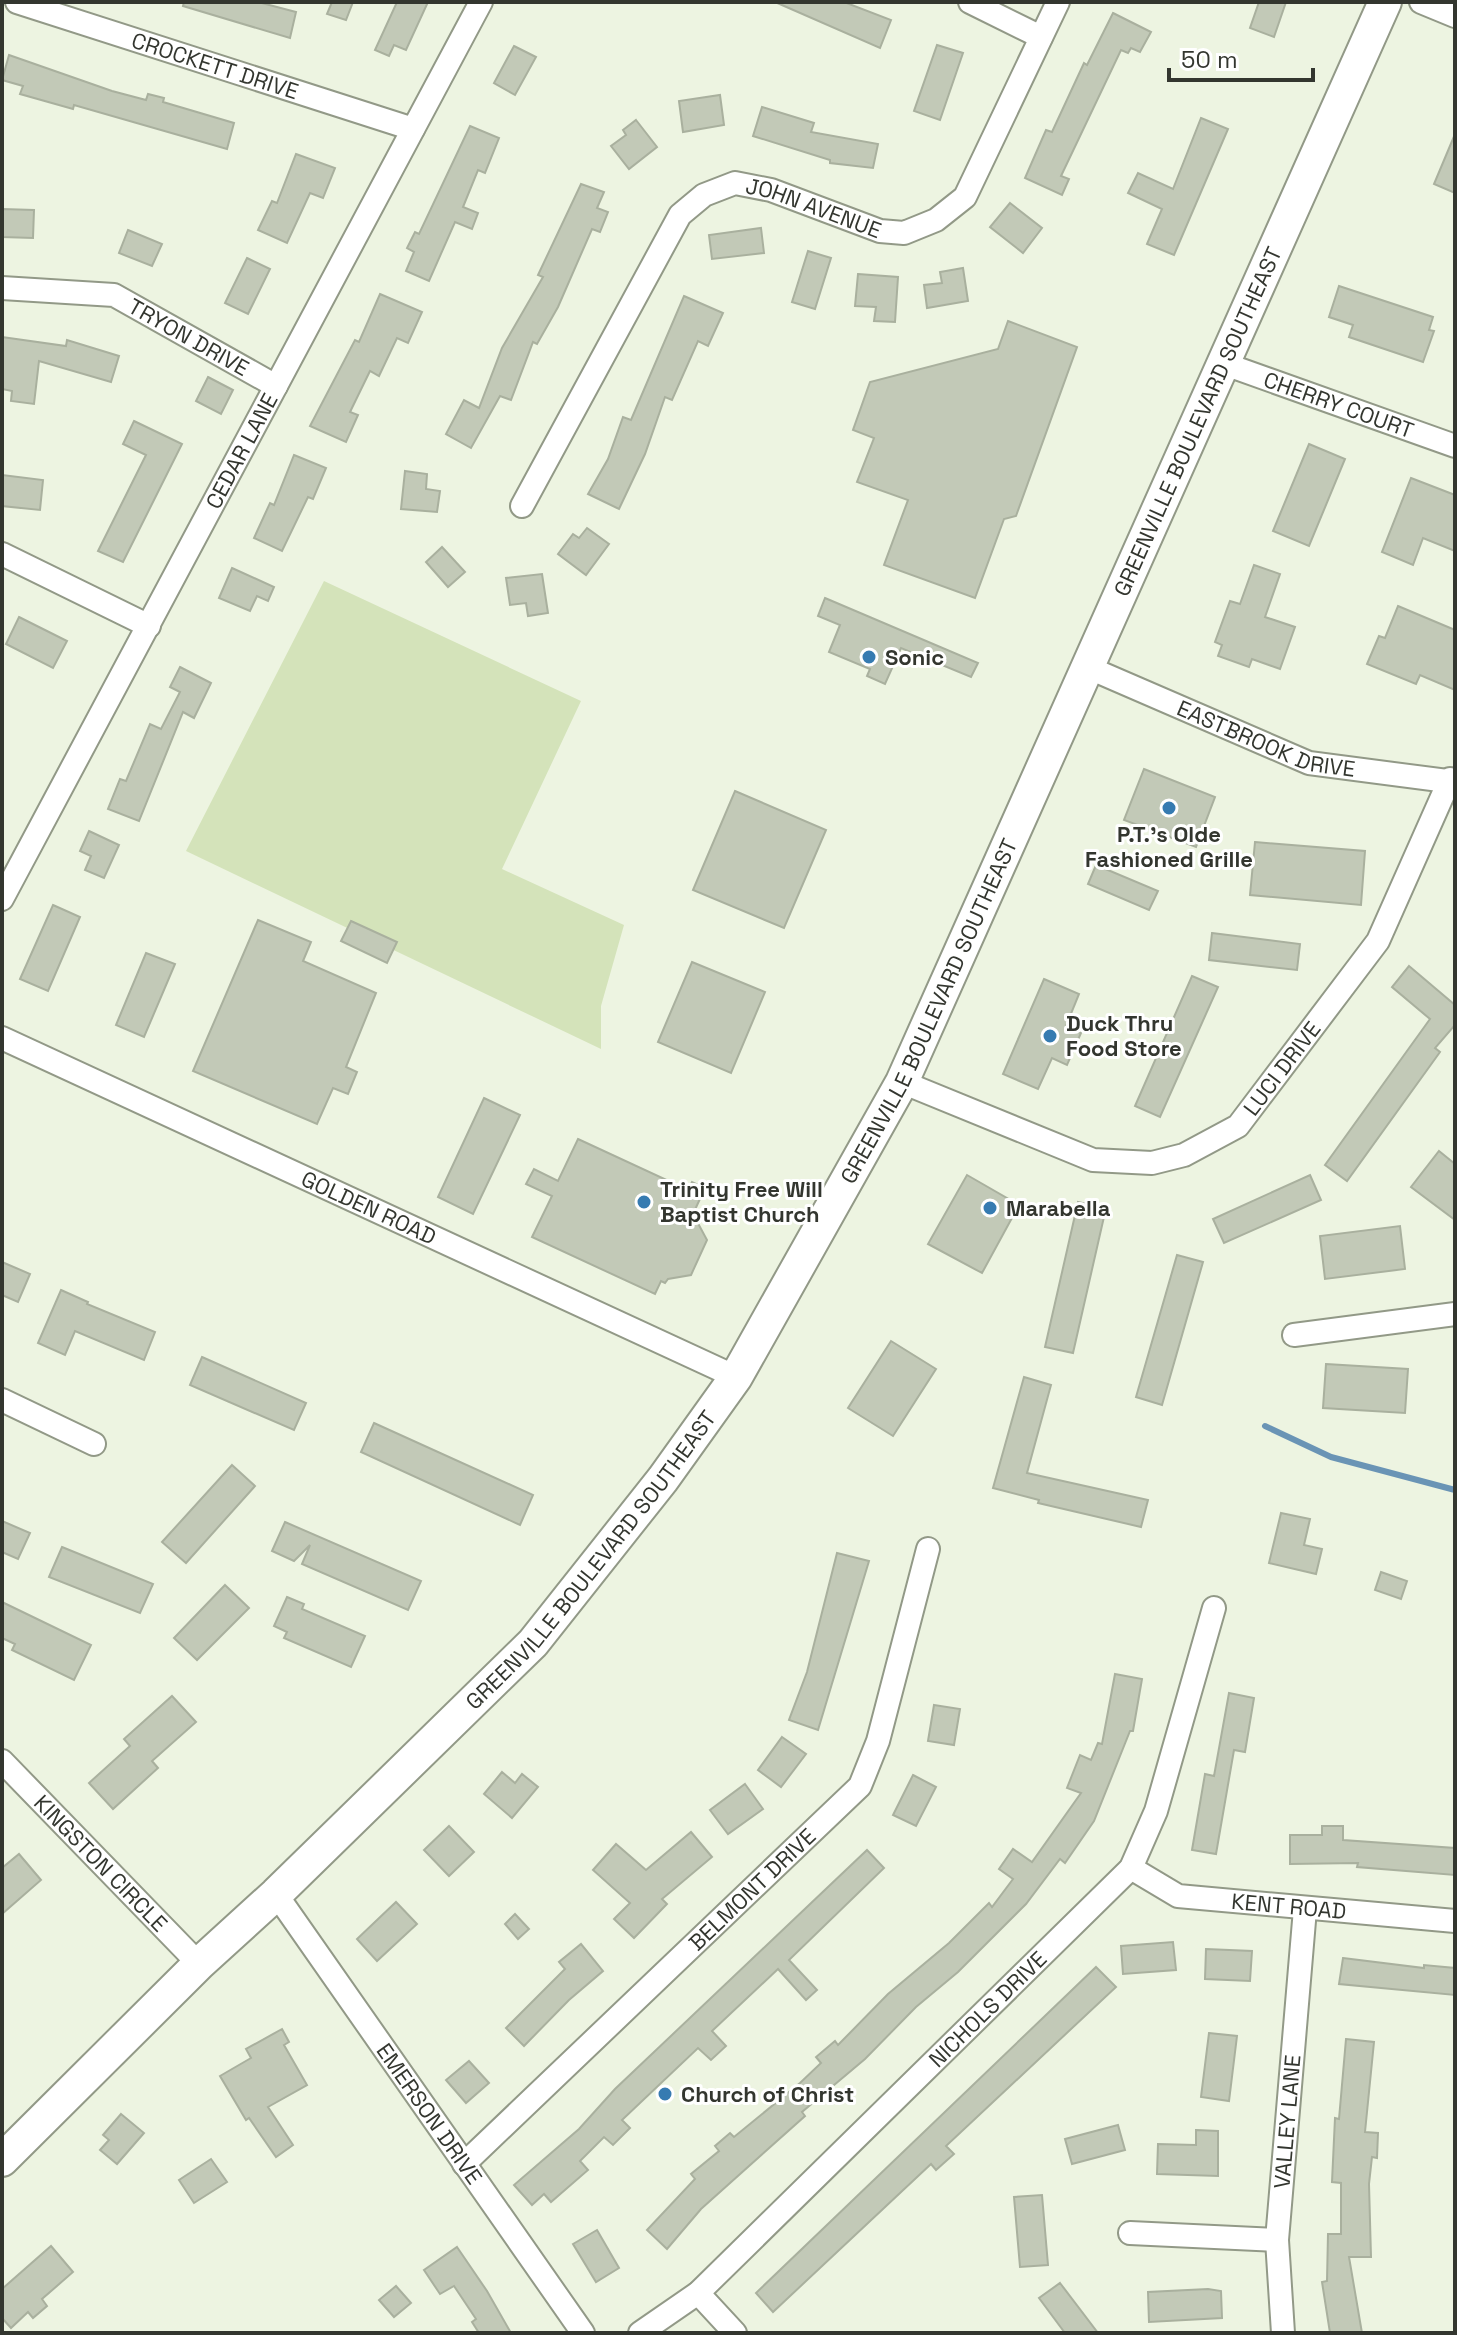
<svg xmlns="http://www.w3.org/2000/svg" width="1457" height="2335" viewBox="0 0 1457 2335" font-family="'Space Grotesk',sans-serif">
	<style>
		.green { fill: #d4e3ba }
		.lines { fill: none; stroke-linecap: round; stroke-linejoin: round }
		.stream { stroke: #6a94b5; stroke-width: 6 }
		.building { fill: #c2c9b7; stroke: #a9b09e; stroke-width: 2 }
		.minor-casing { stroke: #929987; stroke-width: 26 }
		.highway-casing { stroke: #929987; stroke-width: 36 }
		.minor { stroke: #fff; stroke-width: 22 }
		.highway { stroke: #fff; stroke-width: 32 }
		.poi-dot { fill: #367bb1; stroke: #fff; stroke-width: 3 }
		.labels { text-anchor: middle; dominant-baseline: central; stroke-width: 6; stroke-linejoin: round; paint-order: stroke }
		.street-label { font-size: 22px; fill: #33362f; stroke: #fff }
		.poi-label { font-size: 22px; font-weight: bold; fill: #33362f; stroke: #fff; text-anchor: start }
	</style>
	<rect width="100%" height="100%" fill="#edf4e1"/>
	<polygon class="green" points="324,581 581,701 502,869 624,925 601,1006 601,1049 186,851"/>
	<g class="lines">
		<polyline class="stream" points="1265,1426 1331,1457 1455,1490"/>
	</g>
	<g class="building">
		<polygon points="184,2 258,2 296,12 290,38 183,6"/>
		<polygon points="332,2 353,2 346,20 327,14"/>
		<polygon points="397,2 428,2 406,50 394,45 389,56 375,50"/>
		<polygon points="775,2 844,2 891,20 880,48"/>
		<polygon points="1259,2 1286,2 1274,37 1250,28"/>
		<polygon points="1113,13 1151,32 1140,52 1131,48 1128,53 1121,50 1061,176 1069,179 1062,195 1025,178 1046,130 1052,132 1084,63 1087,65"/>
		<polygon points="937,45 963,53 940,120 914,111"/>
		<polygon points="514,46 536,57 515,95 494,83"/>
		<polygon points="9,55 112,91 146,100 148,94 164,98 163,102 234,123 227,149 74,105 73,109 20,94 23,86 2,80"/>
		<polygon points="720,95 724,125 683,132 679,101"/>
		<polygon points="762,107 814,123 811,132 878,144 873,168 830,163 830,160 753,136"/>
		<polygon points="1201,118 1228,129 1174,255 1147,244 1162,209 1128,193 1138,173 1173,189"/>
		<polygon points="636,120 657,147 629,169 611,146 626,135 623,130"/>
		<polygon points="470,126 499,138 485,173 478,170 463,207 478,213 472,229 455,222 429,281 406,271 414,252 407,248 415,232 419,234"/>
		<polygon points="1455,134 1455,193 1434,184"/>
		<polygon points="296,154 335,168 323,198 310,193 287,243 258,230 272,201 277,203"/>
		<polygon points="581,184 604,192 597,208 608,212 600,232 592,229 558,307 537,344 533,342 511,400 500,396 471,448 446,434 464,400 479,408 502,348 543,277 538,275"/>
		<polygon points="1010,203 1042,228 1023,253 990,227"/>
		<polygon points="2,209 34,210 33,238 2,237"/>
		<polygon points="761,228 764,253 712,259 709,235"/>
		<polygon points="128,230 162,244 152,266 119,253"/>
		<polygon points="808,251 831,258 815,309 792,302"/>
		<polygon points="247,258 270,269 248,314 225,303"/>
		<polygon points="963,268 968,301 927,308 924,285 942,283 940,272"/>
		<polygon points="858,274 898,277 895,322 874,321 876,307 855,306"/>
		<polygon points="1339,286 1433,317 1429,330 1434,331 1423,362 1349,337 1353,325 1329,317"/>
		<polygon points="380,294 422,312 408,343 397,338 379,376 370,371 350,412 358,415 346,442 310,426 355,340 359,342"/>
		<polygon points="684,296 723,313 708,346 698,341 672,400 665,397 645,454 619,509 588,494 608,459 623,417 631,420"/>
		<polygon points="1008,321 1077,347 1016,516 1004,519 975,598 884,565 908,500 857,482 874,438 853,430 870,382 998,349"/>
		<polygon points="2,337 66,346 67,340 119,356 111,382 39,361 34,404 11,401 12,391 2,389"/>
		<polygon points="208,377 233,390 221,414 196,401"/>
		<polygon points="134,421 182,444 123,562 98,551 146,455 123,444"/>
		<polygon points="1309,444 1345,459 1309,546 1273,531"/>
		<polygon points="294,455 326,468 313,499 308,497 282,551 254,538 270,503 274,505"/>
		<polygon points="405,471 427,474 426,489 440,491 437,512 401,509"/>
		<polygon points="2,475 43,480 40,510 2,506"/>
		<polygon points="1411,478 1455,495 1455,551 1423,538 1413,565 1382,552"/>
		<polygon points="587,528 609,544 586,575 558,554 573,534 579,538"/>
		<polygon points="442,547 465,572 448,587 426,562"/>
		<polygon points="1254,565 1280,574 1265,617 1295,627 1280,669 1252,659 1249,667 1218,656 1222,645 1215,642 1230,601 1240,604"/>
		<polygon points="232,568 274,587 268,601 257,596 250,611 219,598"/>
		<polygon points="542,574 548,613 528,616 526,603 510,605 506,578"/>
		<polygon points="825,598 978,663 971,677 901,648 885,684 867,676 870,669 829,652 840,625 818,616"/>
		<polygon points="1398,606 1455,630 1455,690 1420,675 1416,684 1367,664 1379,636 1385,638"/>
		<polygon points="19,617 67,641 53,668 6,644"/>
		<polygon points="180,667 211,683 194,718 183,712 139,821 108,809 120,779 126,781 150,724 161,729 180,692 170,687"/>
		<polygon points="1144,769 1215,797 1196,847 1124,820"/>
		<polygon points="735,791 826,830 784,928 693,890"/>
		<polygon points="89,831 119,845 104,878 85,870 91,856 80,851"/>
		<polygon points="1255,842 1365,851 1361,905 1250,895"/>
		<polygon points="1096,865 1158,891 1149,910 1088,884"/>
		<polygon points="53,905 80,917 48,991 20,979"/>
		<polygon points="258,920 311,942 303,961 376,993 346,1067 357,1072 348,1094 333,1088 317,1124 193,1071"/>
		<polygon points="351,921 397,942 387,963 341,941"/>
		<polygon points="1212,933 1300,944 1297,970 1209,960"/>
		<polygon points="146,953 175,964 144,1037 116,1025"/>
		<polygon points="692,962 765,992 731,1073 658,1042"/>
		<polygon points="1409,966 1455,1005 1455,1025 1435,1048 1440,1052 1347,1181 1325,1165 1430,1019 1392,987"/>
		<polygon points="1192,976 1218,987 1160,1117 1135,1106"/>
		<polygon points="1044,979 1079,994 1066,1026 1081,1033 1067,1065 1052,1058 1038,1089 1003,1074"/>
		<polygon points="484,1098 520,1115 473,1214 438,1197"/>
		<polygon points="578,1139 688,1190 692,1182 705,1188 693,1214 707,1240 691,1275 668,1279 665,1283 661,1281 655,1294 532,1237 552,1196 526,1184 534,1169 558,1181"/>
		<polygon points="1439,1151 1455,1164 1455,1220 1411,1187"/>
		<polygon points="967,1175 1019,1205 982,1273 928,1244"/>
		<polygon points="1310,1175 1321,1200 1224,1243 1213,1219"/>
		<polygon points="1078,1202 1106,1208 1073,1353 1045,1347"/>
		<polygon points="1400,1226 1405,1269 1325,1279 1320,1236"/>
		<polygon points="1177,1255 1203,1262 1162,1405 1136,1397"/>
		<polygon points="2,1262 30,1274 18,1302 2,1295"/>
		<polygon points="61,1290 88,1302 87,1304 155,1332 144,1360 75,1331 65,1355 38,1343"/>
		<polygon points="891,1341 936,1369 893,1436 848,1408"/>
		<polygon points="202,1357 306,1403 294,1430 190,1385"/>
		<polygon points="1326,1364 1408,1369 1405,1413 1323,1408"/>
		<polygon points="1024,1377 1051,1385 1027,1473 1148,1500 1141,1527 1038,1503 1039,1500 993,1488"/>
		<polygon points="374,1423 533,1495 520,1525 361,1452"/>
		<polygon points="232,1465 255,1486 186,1563 162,1542"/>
		<polygon points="1281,1513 1310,1519 1304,1545 1322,1549 1316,1574 1269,1563"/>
		<polygon points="2,1521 30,1533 18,1559 2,1552"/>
		<polygon points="285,1522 421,1581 408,1610 302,1564 310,1545 294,1561 272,1551"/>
		<polygon points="62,1547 153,1584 140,1613 49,1577"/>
		<polygon points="837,1553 869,1561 818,1730 789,1720 807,1672"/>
		<polygon points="1381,1572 1407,1581 1401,1599 1375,1590"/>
		<polygon points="225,1585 249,1608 197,1660 174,1638"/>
		<polygon points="287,1597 304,1604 302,1609 365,1636 351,1667 284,1638 287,1632 274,1626"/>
		<polygon points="2,1602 91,1645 74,1680 12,1650 15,1644 2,1638"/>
		<polygon points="1115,1674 1142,1679 1133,1731 1130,1731 1094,1821 1065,1863 1060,1859 1026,1904 958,1972 916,2007 865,2059 802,2112 805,2116 701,2209 667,2249 647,2230 695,2179 691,2174 719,2151 715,2146 730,2133 734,2137 800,2083 821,2063 816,2057 835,2041 838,2045 888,1994 949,1943 989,1903 992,1907 1013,1879 999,1869 1013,1849 1032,1862 1081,1793 1067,1788 1080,1755 1091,1760 1098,1743 1102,1744"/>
		<polygon points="1229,1693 1254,1698 1245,1752 1234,1750 1216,1854 1192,1850 1205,1774 1214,1776"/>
		<polygon points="172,1696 196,1722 152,1761 158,1768 113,1809 89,1783 130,1746 124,1739"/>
		<polygon points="934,1705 960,1709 954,1745 928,1741"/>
		<polygon points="782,1737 806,1754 781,1787 758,1770"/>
		<polygon points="502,1772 515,1783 522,1774 538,1787 512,1818 484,1794"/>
		<polygon points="913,1775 936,1787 916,1826 893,1815"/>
		<polygon points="745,1784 763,1809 728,1834 710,1810"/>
		<polygon points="449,1826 474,1852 449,1876 424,1850"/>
		<polygon points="1322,1826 1343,1826 1343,1840 1455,1848 1455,1875 1357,1867 1358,1863 1290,1864 1290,1835 1322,1835"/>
		<polygon points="691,1832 712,1857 662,1899 667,1904 634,1938 614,1919 630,1903 593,1870 616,1844 646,1870"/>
		<polygon points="867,1850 884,1868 789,1960 817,1990 806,2000 778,1969 712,2031 726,2046 711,2060 698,2048 622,2120 630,2128 613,2145 604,2137 580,2161 588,2170 551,2202 544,2194 532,2205 514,2185 579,2129 615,2089"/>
		<polygon points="19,1854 41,1880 2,1914 2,1868"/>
		<polygon points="396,1902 417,1924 377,1961 357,1939"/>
		<polygon points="515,1914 529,1929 518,1939 505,1924"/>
		<polygon points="1173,1942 1176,1970 1123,1974 1121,1946"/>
		<polygon points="581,1944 603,1971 569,2000 524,2046 506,2028 565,1969 559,1962"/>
		<polygon points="1206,1949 1252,1951 1250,1981 1205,1979"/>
		<polygon points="1343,1958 1424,1968 1424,1965 1455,1968 1455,1995 1339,1984"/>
		<polygon points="1096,1967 1116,1987 946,2146 954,2154 936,2170 931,2164 773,2312 756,2293"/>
		<polygon points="282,2029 289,2042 284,2045 307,2085 268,2107 293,2145 276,2157 249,2118 246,2120 220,2076 251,2058 246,2049"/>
		<polygon points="1209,2033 1237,2036 1229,2101 1201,2097"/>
		<polygon points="1346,2039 1374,2042 1365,2132 1378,2133 1377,2158 1372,2157 1369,2184 1371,2257 1349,2257 1362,2333 1330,2333 1322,2282 1327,2281 1328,2234 1341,2234 1341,2183 1332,2182 1335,2118 1339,2119"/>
		<polygon points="469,2061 489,2083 466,2103 446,2080"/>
		<polygon points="121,2114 144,2133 117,2164 100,2150 109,2140 103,2135"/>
		<polygon points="1118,2125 1125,2150 1072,2164 1065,2139"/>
		<polygon points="1196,2130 1218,2131 1218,2176 1157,2174 1158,2144 1196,2145"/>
		<polygon points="211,2159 227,2182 194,2203 179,2180"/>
		<polygon points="1042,2195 1048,2265 1020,2267 1014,2197"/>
		<polygon points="597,2230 619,2268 596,2282 573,2244"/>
		<polygon points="51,2246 73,2272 42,2299 47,2306 33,2318 28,2312 11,2328 2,2318 2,2289"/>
		<polygon points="457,2247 487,2291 511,2333 479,2333 472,2322 476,2319 454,2286 440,2294 424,2270"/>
		<polygon points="1060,2283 1098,2333 1065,2333 1039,2298"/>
		<polygon points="396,2286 411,2303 394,2317 379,2300"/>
		<polygon points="1208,2289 1221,2291 1222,2318 1149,2322 1148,2292"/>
	</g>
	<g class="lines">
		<g class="minor-casing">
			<g id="minor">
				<path id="s1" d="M17 2 413 129"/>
				<polyline points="970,2 1041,37"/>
				<polyline points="1421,2 1455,16"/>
				<path id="s2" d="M2 288 114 295 276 386"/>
				<path id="s3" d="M1222 363 1455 446"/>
				<path id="s4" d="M522 506 680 215 704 195 735 183 771 190 880 231 904 233 936 220 965 197 1058 2"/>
				<polyline points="2,554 149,626"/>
				<path id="s5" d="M1087 667 1309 763 1455 782"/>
				<path id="s6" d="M2 899 481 2"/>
				<path id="s7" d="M2 1038 736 1377"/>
				<path id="s8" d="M902 1082 1093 1160 1152 1163 1184 1155 1238 1126 1378 941 1450 779"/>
				<polyline points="1294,1335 1455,1314"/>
				<polyline points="2,1400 94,1444"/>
				<path id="s9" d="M2 1761 199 1964"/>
				<path id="s10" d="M1131 1868 1178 1896 1455 1921"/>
				<path id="s11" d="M276 1894 583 2333"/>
				<path id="s12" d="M464 2164 860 1786 878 1741 928 1549"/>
				<polyline points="1130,2233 1277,2240"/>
				<polyline points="698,2293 735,2333"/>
				<path id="s13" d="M640 2333 698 2293 1131 1868 1156 1811 1214 1608"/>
				<path id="s14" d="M1283 2333 1277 2240 1305 1909"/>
			</g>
		</g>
		<g class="highway-casing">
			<g id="highway">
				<path id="s15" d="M2 2160 199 1964 276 1894 533 1643 663 1479 736 1377 902 1082 1385 2"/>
			</g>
		</g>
		<use href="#minor" class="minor"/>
		<use href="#highway" class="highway"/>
	</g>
	<g class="poi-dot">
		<circle cx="869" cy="657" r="8"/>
		<circle cx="1169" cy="808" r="8"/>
		<circle cx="1050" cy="1036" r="8"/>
		<circle cx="644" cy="1202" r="8"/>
		<circle cx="990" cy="1208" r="8"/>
		<circle cx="665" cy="2094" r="8"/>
	</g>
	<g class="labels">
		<g class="street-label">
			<text stroke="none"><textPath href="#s1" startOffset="208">CROCKETT DRIVE</textPath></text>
			<text stroke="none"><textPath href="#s4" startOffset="478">JOHN AVENUE</textPath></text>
			<text stroke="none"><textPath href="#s2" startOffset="198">TRYON DRIVE</textPath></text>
			<text stroke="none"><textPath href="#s3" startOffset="124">CHERRY COURT</textPath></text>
			<text stroke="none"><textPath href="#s15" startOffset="2138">GREENVILLE BOULEVARD SOUTHEAST</textPath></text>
			<text stroke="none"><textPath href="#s6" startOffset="508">CEDAR LANE</textPath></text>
			<text stroke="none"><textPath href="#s5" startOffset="194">EASTBROOK DRIVE</textPath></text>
			<text stroke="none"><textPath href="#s15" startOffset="1490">GREENVILLE BOULEVARD SOUTHEAST</textPath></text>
			<text stroke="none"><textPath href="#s8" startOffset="432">LUCI DRIVE</textPath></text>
			<text stroke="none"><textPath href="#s7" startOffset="404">GOLDEN ROAD</textPath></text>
			<text stroke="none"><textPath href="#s15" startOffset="842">GREENVILLE BOULEVARD SOUTHEAST</textPath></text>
			<text stroke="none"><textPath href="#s9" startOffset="142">KINGSTON CIRCLE</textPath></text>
			<text stroke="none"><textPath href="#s12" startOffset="398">BELMONT DRIVE</textPath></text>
			<text stroke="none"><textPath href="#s10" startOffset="166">KENT ROAD</textPath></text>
			<text stroke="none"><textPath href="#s13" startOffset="476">NICHOLS DRIVE</textPath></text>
			<text stroke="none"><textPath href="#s11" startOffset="268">EMERSON DRIVE</textPath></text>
			<text stroke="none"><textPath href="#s14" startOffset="212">VALLEY LANE</textPath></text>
		</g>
		<g class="poi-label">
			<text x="885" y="657">Sonic</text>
			<text x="1169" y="834" text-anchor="middle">P.T.’s Olde<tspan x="1169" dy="25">Fashioned Grille</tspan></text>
			<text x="1066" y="1023">Duck Thru<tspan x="1066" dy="25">Food Store</tspan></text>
			<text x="660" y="1189">Trinity Free Will<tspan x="660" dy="25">Baptist Church</tspan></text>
			<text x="1006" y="1208">Marabella</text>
			<text x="681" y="2094">Church of Christ</text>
		</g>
	</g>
	<rect width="1457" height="2335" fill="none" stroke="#33362f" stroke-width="8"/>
	<path d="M1169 68v12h144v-12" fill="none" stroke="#33362f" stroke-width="4"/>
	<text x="1181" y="68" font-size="24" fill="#33362f" stroke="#ffffff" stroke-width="6" paint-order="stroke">50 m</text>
</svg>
